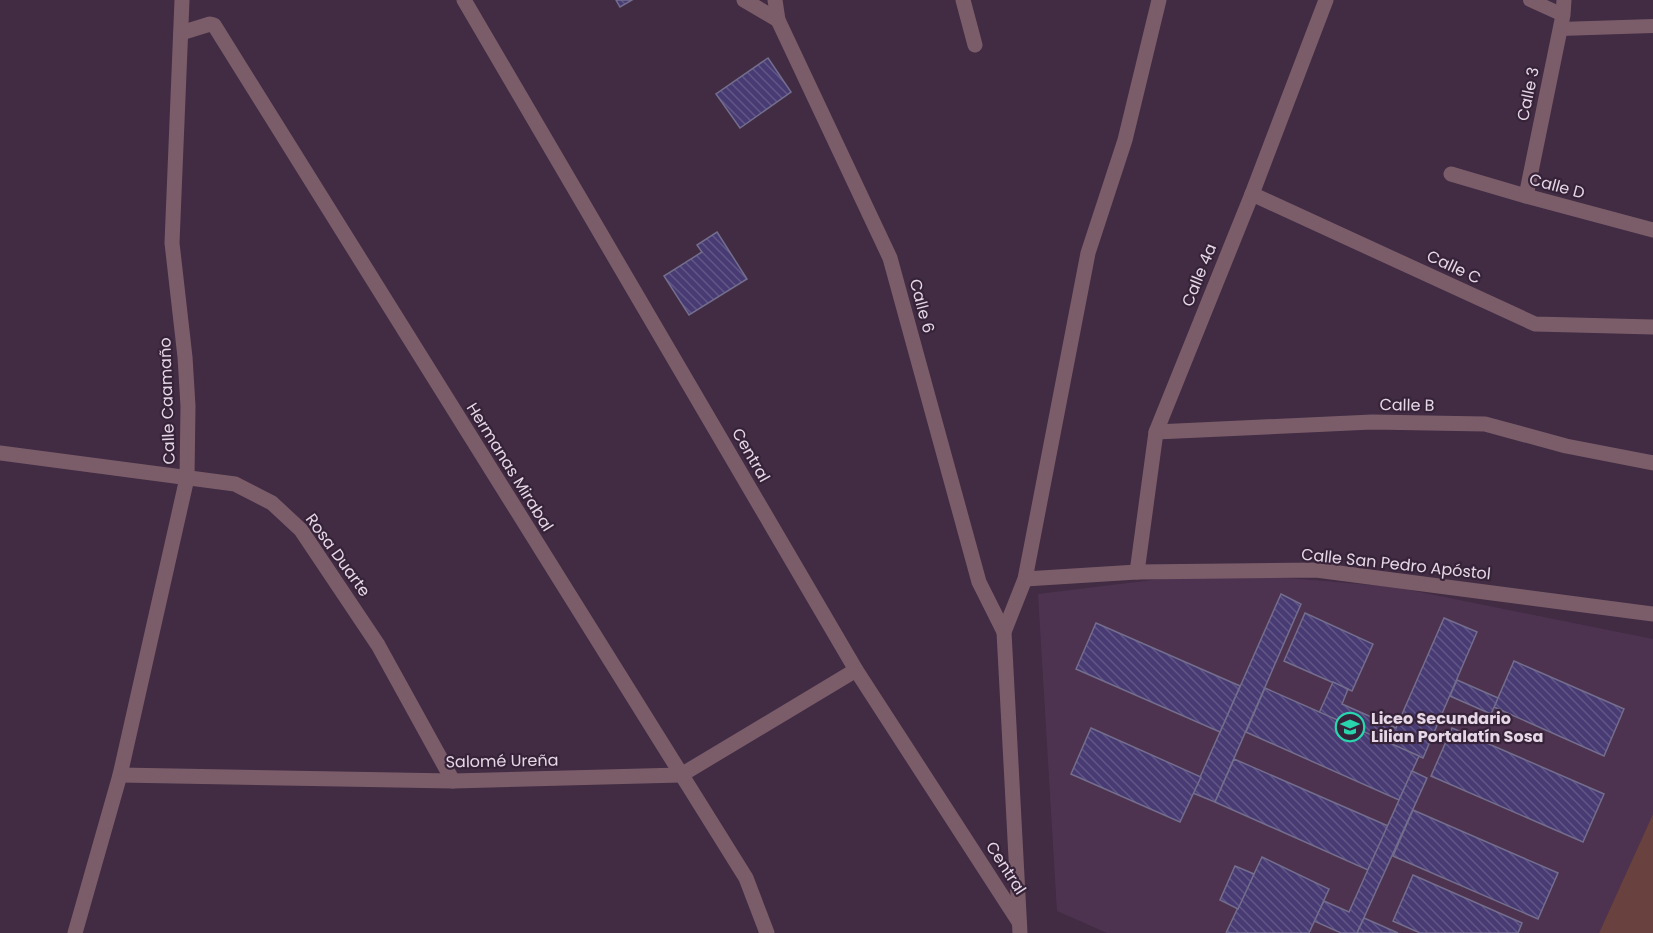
<svg xmlns="http://www.w3.org/2000/svg" width="1653" height="933" viewBox="0 0 1653 933" font-family="Poppins,sans-serif">
	<style>
		.built { fill: #4d3350 }
		.grass { fill: #69413e }
		.building { fill: url(#building-back-hatch); stroke: #736e8d; stroke-width: 1.5 }
		.lines { fill: none; stroke-linecap: round; stroke-linejoin: round }
		.service { stroke: #7b5d69; stroke-width: 14 }
		.minor { stroke: #7b5d69; stroke-width: 15 }
		.tertiary { stroke: #7b5d69; stroke-width: 15 }
		.labels { text-anchor: middle; dominant-baseline: central; stroke-width: 4.5; stroke-linejoin: round; paint-order: stroke }
		.street-label { font-size: 16px; fill: #e5d7e6; stroke: #372339 }
		.poi-label { font-size: 16px; font-weight: bold; fill: #e5d7e6; stroke: #372339; text-anchor: start }
	</style>
	<defs>
		<pattern id="building-back-hatch" width="6" height="6" patternUnits="userSpaceOnUse" patternTransform="scale(1.5)"><rect width="6" height="6" fill="#483a72"/><path d="M-1 5l2 2M0 0l6 6M5-1l2 2" fill="none" stroke="#625686"/></pattern>
	</defs>
	<rect width="100%" height="100%" fill="#412c44"/>
	<polygon class="built" points="1218,572 1395,587 1653,639 1653,814 1599,933 1107,933 1057,911 1038,594"/>
	<polygon class="grass" points="1653,814 1653,933 1599,933 1648,825"/>
	<g class="building">
		<polygon points="616,0 632,0 620,7"/>
		<polygon points="768,58 791,92 740,128 716,94"/>
		<polygon points="717,232 747,279 689,315 664,276 702,252 697,245"/>
		<polygon points="1281,594 1301,604 1215,802 1193,793"/>
		<polygon points="1305,613 1373,644 1352,691 1284,661"/>
		<polygon points="1444,618 1477,632 1423,758 1319,713 1333,682 1348,689 1342,704 1396,728"/>
		<polygon points="1096,623 1240,686 1220,732 1076,669"/>
		<polygon points="1514,661 1624,709 1604,756 1494,707"/>
		<polygon points="1457,680 1498,698 1491,714 1450,696"/>
		<polygon points="1265,688 1419,756 1399,800 1246,732"/>
		<polygon points="1091,728 1201,777 1180,822 1071,774"/>
		<polygon points="1452,728 1604,794 1583,842 1431,776"/>
		<polygon points="1234,759 1388,826 1368,870 1215,802"/>
		<polygon points="1412,771 1427,778 1357,933 1341,933 1314,921 1324,901 1349,912"/>
		<polygon points="1413,810 1558,873 1538,919 1393,856"/>
		<polygon points="1262,857 1329,889 1309,933 1226,933"/>
		<polygon points="1235,866 1254,874 1238,909 1220,900"/>
		<polygon points="1413,875 1522,923 1518,933 1420,933 1393,921"/>
		<polygon points="1364,918 1398,933 1357,933"/>
	</g>
	<g class="lines">
		<g class="service">
			<polyline points="1530,0 1563,15"/>
			<polyline points="1560,29 1653,26"/>
		</g>
		<g class="minor">
			<polyline points="464,0 856,670 1019,922"/>
			<polyline points="744,0 778,20"/>
			<polyline points="963,0 975,45"/>
			<polyline points="181,33 210,24 214,25 746,878 767,933"/>
			<polyline points="1451,174 1526,196 1653,230"/>
			<polyline points="1252,194 1535,324 1653,327"/>
			<polyline points="1526,196 1563,15 1564,0"/>
			<polyline points="1156,432 1372,422 1485,424 1566,446 1653,463"/>
			<polyline points="0,453 235,484 272,503 301,530 378,645 453,781"/>
			<polyline points="1137,572 1156,432 1252,194 1326,0"/>
			<polyline points="1025,579 1137,572 1316,570 1653,614"/>
			<polyline points="120,775 453,781 681,775 856,670"/>
			<polyline points="75,933 120,775 187,478 188,406 185,357 172,243 182,0"/>
		</g>
		<g class="tertiary">
			<polyline points="775,0 778,20 890,258 979,582 1004,632"/>
			<polyline points="1020,933 1004,632 1025,579 1088,253 1125,140 1159,0"/>
		</g>
	</g>
	<defs>
		<g id="school-ring" transform="scale(1.5)"><circle r="9.5" fill="#372339" stroke="#28d5ad" stroke-width="1.5"/><path d="M0-5L7-2L0 1L-7-2ZM-4 1L0 2.5L4 1V4Q0 6-4 4Z" fill="#28d5ad"/></g>
	</defs>
	<g fill-rule="evenodd">
		<use href="#school-ring" x="1350" y="727"/>
	</g>
	<g class="labels">
		<g class="street-label">
			<text transform="translate(1528 94) rotate(-78)">Calle 3</text>
			<text transform="translate(1557 186) rotate(15)">Calle D</text>
			<text transform="translate(1454 267) rotate(25)">Calle C</text>
			<text transform="translate(1199 275) rotate(-68)">Calle 4a</text>
			<text transform="translate(922 306) rotate(75)">Calle 6</text>
			<text transform="translate(167 401) rotate(-92)">Calle Caamaño</text>
			<text transform="translate(1407 405) rotate(1)">Calle B</text>
			<text transform="translate(751 455) rotate(60)">Central</text>
			<text transform="translate(510 467) rotate(58)">Hermanas Mirabal</text>
			<text transform="translate(338 555) rotate(54)">Rosa Duarte</text>
			<text transform="translate(1396 564) rotate(6)">Calle San Pedro Apóstol</text>
			<text transform="translate(502 761) rotate(-1)">Salomé Ureña</text>
			<text transform="translate(1006 868) rotate(57)">Central</text>
		</g>
		<g class="poi-label">
			<text x="1371" y="718">Liceo Secundario<tspan x="1371" dy="18">Lilian Portalatín Sosa</tspan></text>
		</g>
	</g>
</svg>
